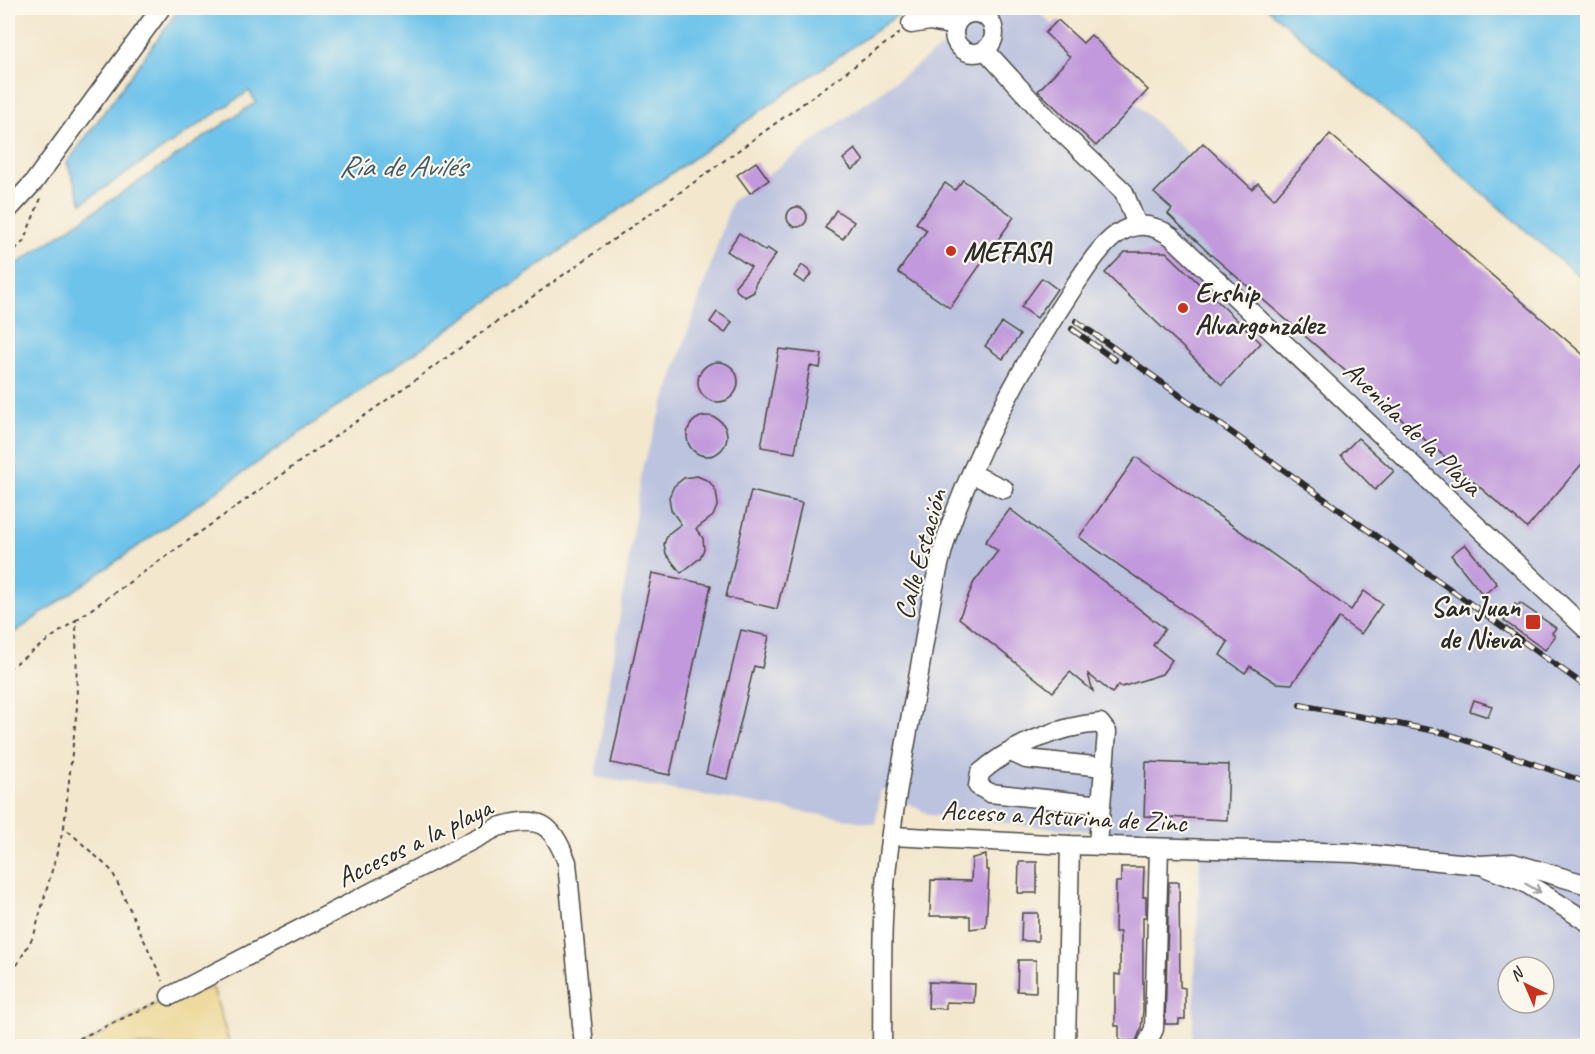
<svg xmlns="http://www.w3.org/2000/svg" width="1595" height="1054" viewBox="0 0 1595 1054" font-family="Caveat,sans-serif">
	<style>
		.industrial { fill: #bcc3de; fill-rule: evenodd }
		.sand { fill: #eeda9e; stroke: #8c8264; stroke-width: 1.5 }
		.water { fill: #6ec3eb; stroke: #4c778b; stroke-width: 1.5 }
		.building { fill: #c199dc }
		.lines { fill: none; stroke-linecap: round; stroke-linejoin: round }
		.minor-casing { stroke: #494743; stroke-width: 21 }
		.path { stroke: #494743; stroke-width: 2; stroke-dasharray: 4.5 4.5; stroke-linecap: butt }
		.minor { stroke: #fff; stroke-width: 18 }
		.rail-casing { stroke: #2b2b2b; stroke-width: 6 }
		.rail { stroke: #fbf7ec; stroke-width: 4; stroke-dasharray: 11; stroke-linecap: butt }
		.oneway { stroke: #a0a0a0 }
		.poi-dot { fill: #c8321e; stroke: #fbf7ec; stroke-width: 2 }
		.labels { text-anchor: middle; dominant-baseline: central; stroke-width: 4.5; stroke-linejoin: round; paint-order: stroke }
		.poi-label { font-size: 28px; font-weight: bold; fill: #2b2b2b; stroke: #fbf7ec; text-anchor: start }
		.street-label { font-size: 28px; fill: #2b2b2b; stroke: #fbf7ec }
		.water-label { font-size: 30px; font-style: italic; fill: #3f5965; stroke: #fbf7ec }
	</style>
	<rect width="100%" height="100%" fill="#fbf7ec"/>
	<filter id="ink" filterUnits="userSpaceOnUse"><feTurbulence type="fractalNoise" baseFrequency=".0167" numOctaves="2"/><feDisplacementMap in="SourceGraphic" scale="12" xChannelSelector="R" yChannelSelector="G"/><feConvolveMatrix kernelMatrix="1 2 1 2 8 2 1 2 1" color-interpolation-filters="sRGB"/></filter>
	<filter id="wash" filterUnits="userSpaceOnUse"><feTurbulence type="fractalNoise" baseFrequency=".008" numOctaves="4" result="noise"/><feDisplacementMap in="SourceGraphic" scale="24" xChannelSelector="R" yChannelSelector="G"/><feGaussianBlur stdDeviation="1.35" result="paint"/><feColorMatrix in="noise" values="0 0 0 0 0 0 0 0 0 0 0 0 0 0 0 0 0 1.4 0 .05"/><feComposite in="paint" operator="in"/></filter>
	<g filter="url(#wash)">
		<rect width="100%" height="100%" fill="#f3e7cd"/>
		<path class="industrial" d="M995 8H1035L1491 442 1587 432V1046H1192L1201 839 1040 827 930 815 881 789 875 824 595 777 643 465 732 201ZM1508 967H1544V1003H1508Z"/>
		<polygon class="sand" points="213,988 230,1046 81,1046 170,996"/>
		<g class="water">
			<polygon points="180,8 908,8 8,637 8,270 256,102 249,91 82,203 67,163"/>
			<polygon points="1267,8 1587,8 1587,283"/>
		</g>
		<g id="blocks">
			<g class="building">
				<polygon points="1058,20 1083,43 1091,35 1148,90 1096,146 1038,91 1070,57 1045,33"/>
				<polygon points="1330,134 1587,358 1587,458 1527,528 1209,253 1168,214 1172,209 1154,193 1203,143 1252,189 1258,183 1274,199"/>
				<polygon points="855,149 864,161 852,170 843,159"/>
				<polygon points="756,162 769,180 750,193 737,175"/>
				<polygon points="963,180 1014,217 950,308 898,272 927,230 916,223 945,183 955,190"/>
				<circle cx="797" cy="217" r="10"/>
				<polygon points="836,210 854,222 843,239 825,228"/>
				<polygon points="739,233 765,251 767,248 776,254 755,284 754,292 745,297 737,291 735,286 751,267 727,251"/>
				<polygon points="1125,252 1166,252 1261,343 1222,385 1105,273"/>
				<polygon points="802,265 812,273 804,283 794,276"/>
				<polygon points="1042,278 1057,289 1037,318 1021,307"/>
				<polygon points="717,312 732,322 725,333 710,322"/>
				<polygon points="1002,323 1020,335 1003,359 985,346"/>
				<polygon points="779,349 822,354 820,368 810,366 795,453 761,447"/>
				<circle cx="718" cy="382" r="20"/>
				<circle cx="707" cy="436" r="20"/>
				<polygon points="1358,438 1394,471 1375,490 1341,455"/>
				<polygon points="1136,457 1351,610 1364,591 1382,604 1361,634 1339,618 1292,684 1276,683 1250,666 1245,673 1220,655 1228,642 1079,537"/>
				<polygon points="697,476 709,481 716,491 718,504 713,516 696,529 703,538 704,549 700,558 681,573 666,554 664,544 668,534 681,524 671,510 669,497 674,486 684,478"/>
				<polygon points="751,491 802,503 777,609 726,597"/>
				<polygon points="1010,509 1165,629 1153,645 1172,660 1162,674 1122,687 1119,685 1112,693 1088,674 1093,691 1070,672 1053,692 959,618 974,582 998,551 985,542"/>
				<polygon points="1465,544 1497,584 1483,595 1451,555"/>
				<polygon points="652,573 711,585 670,775 611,763"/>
				<polygon points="1520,603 1556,628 1552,633 1555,636 1545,650 1504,621 1515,604 1518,606"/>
				<polygon points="741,630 769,636 762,668 754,666 727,779 706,774"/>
				<polygon points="1474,700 1492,706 1488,717 1470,711"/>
				<polygon points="1146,762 1229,765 1227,820 1144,816"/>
				<polygon points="986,855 986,870 989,870 986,927 970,929 970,916 930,916 931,880 971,881 972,858"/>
				<polygon points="1019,862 1037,862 1037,893 1018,893"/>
				<polygon points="1121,867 1144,867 1143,897 1146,897 1146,917 1143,917 1143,1010 1141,1029 1136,1041 1119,1041 1119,1026 1115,1026 1115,974 1120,975 1120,932 1115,932 1116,882 1121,882"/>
				<polygon points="1169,882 1179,882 1180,987 1185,988 1185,1019 1179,1019 1179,1024 1165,1024"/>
				<polygon points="1022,913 1038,913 1038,941 1021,941"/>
				<polygon points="1018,960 1036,960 1036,992 1017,991"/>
				<polygon points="929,982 975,984 974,1003 946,1002 946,1009 928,1008"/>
			</g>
		</g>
	</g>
	<g filter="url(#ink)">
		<use href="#blocks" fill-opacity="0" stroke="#494743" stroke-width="1.5"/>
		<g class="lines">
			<g class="minor-casing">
				<g id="minor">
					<circle cx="974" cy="33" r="20"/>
					<polyline points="911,24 930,21 955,26"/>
					<polyline points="986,51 1048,119 1124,192 1137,225"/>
					<polyline points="8,210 34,182 161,8"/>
					<polyline points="972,474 1004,489"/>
					<path d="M1100 723 1107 732 1101 805 990 793 978 786 980 773C1010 746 1059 726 1100 723Z"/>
					<polyline points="1011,752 1026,759 1104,767"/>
					<polyline points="891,836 1070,845 1355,853 1480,865 1513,863 1588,885"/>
					<polyline points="1098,845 1101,805"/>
					<polyline points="1487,868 1524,882 1588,922"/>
					<path d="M170 996 498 827C540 815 551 822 567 862L584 1046"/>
					<path d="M882 1046C883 987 880 925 887 865 894 801 907 736 919 673 928 618 936 561 956 510 986 432 1027 357 1073 288 1097 253 1125 203 1172 237L1588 631"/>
					<polyline points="1066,1046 1070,845"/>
					<polyline points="1146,1046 1154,1029 1159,848"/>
				</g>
			</g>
			<g class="path">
				<polyline points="8,256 23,242 41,198"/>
				<polyline points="76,620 703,176 900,33"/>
				<polyline points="8,669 76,620 77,707 64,827 112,871 163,981"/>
				<polyline points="8,981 34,935 64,827"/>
				<polyline points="63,1046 158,1002"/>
			</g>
			<use href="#minor" class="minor"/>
			<g class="rail-casing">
				<g id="rail">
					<polyline points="1076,321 1588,688"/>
					<polyline points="1072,329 1115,360"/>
					<polyline points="1300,705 1445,733 1588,783"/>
				</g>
			</g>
			<use href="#rail" class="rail"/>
		</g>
		<defs><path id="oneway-shaft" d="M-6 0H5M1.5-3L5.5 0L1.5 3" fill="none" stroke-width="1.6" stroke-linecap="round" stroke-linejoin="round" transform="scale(1.5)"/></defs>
		<use class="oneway" href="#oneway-shaft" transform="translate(1533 888) rotate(30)"/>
	</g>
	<g class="poi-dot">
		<circle cx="951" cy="251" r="6"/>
		<circle cx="1183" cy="308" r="6"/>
		<rect x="1525" y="614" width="16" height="16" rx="3"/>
	</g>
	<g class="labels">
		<g class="poi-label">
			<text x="963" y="251">MEFASA</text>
			<text x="1195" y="292">Ership<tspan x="1195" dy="32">Alvargonzález</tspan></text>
			<text x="1520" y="606" text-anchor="end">San Juan<tspan x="1520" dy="32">de Nieva</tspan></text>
		</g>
		<g class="street-label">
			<text transform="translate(1413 428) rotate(44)">Avenida de la Playa</text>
			<text transform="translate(920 554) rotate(-75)">Calle Estación</text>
			<text transform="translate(1064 816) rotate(3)">Acceso a Asturina de Zinc</text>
			<text transform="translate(414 842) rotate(-26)">Accesos a la playa</text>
		</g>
		<g class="water-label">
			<text x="402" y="166">Ría de Avilés</text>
		</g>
	</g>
	<rect width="1595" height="1054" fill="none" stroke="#fbf7ec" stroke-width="30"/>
	<g transform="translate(1526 985) rotate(316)"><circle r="28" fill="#fbf7ec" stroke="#a8a59f" stroke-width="1.5"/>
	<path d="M0-4.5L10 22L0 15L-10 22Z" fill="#c8321e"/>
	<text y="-9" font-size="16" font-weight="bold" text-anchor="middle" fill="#2b2b2b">N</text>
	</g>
</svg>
